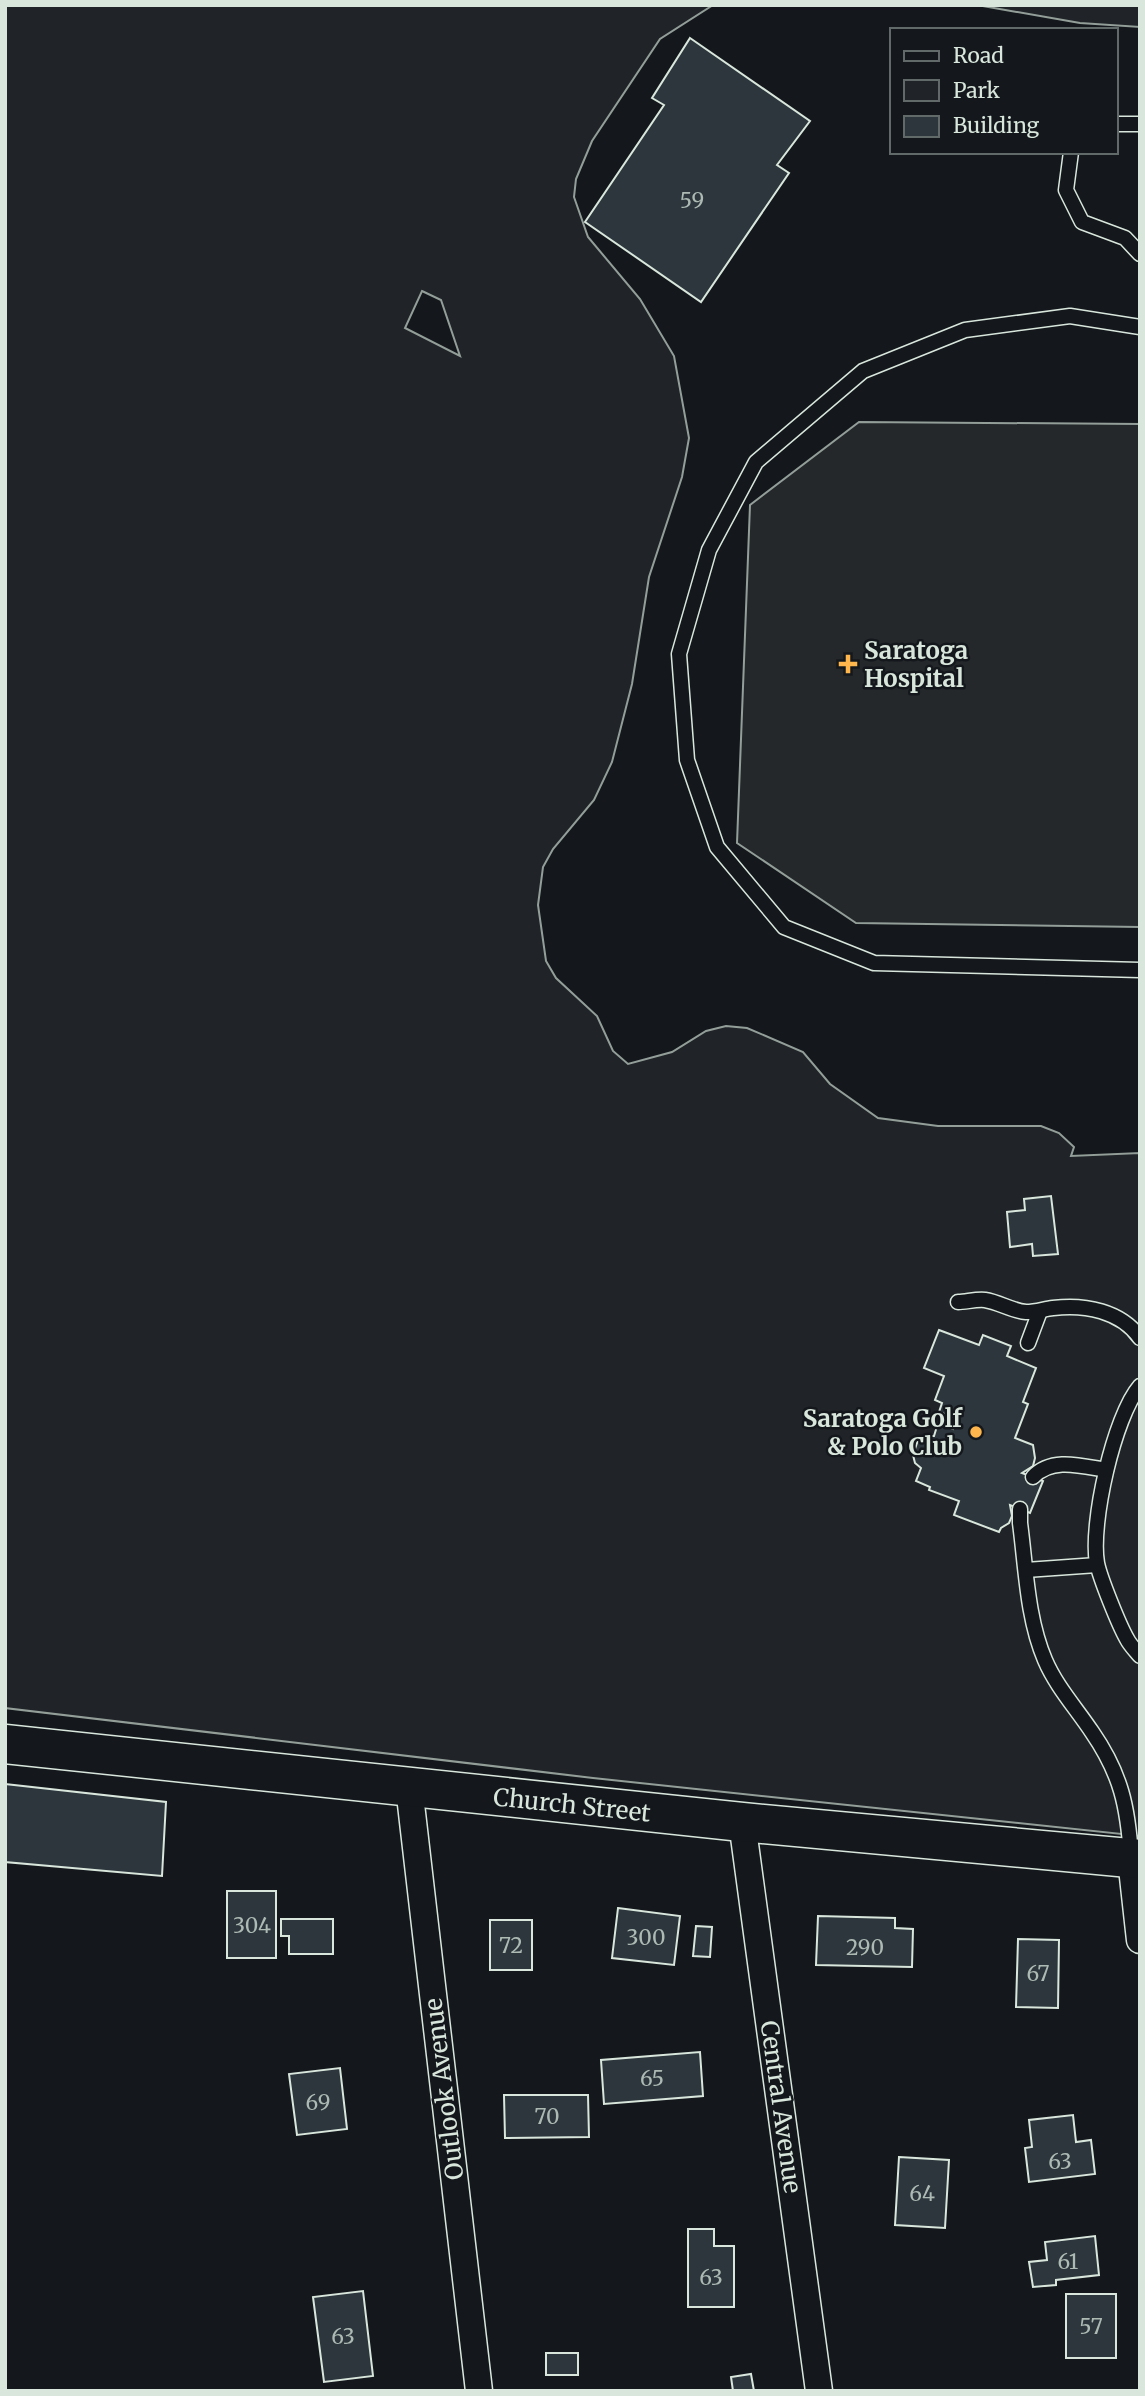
<svg xmlns="http://www.w3.org/2000/svg" width="1145" height="2396" viewBox="0 0 1145 2396" font-family="Merriweather,serif">
	<style>
		.green { fill: #202428; stroke: #939e99; stroke-width: 2; fill-rule: evenodd }
		.parking { fill: #24282b; stroke: #939e99; stroke-width: 2 }
		.building { fill: #2c363c; stroke: #d8e6dc; stroke-width: 2 }
		.lines { fill: none; stroke-linecap: round; stroke-linejoin: round }
		.service-casing { stroke: #d8e6dc; stroke-width: 17 }
		.minor-casing { stroke: #d8e6dc; stroke-width: 29 }
		.secondary-casing { stroke: #d8e6dc; stroke-width: 41 }
		.service { stroke: #14181c; stroke-width: 14 }
		.minor { stroke: #14181c; stroke-width: 26 }
		.secondary { stroke: #14181c; stroke-width: 38 }
		.poi-dot { fill: #ffb74d; stroke: #14181c; stroke-width: 2.5 }
		.labels { text-anchor: middle; dominant-baseline: central; stroke-width: 5; stroke-linejoin: round; paint-order: stroke }
		.number-label { font-size: 21px; fill: #adbab4 }
		.poi-label { font-size: 24px; font-weight: bold; fill: #d8e6dc; stroke: #14181c; text-anchor: start }
		.street-label { font-size: 24px; fill: #d8e6dc; stroke: #14181c }
	</style>
	<rect width="100%" height="100%" fill="#14181c"/>
	<g class="green">
		<path d="M5 5H713L660 39 592 141 576 179 574 197 588 237 640 299 674 356 689 438 682 477 649 577 632 684 612 762 594 800 553 849 543 867 538 905 546 961 556 978 597 1016 613 1051 628 1064 672 1052 706 1031 726 1026 747 1028 803 1052 830 1084 878 1118 938 1126H1041L1059 1133 1074 1147 1071 1156 1140 1153V1836L593 1778 5 1708ZM422 291 441 300 460 356 405 328Z"/>
		<polygon points="977,5 1140,5 1140,27 1080,23"/>
	</g>
	<polygon class="parking" points="859,422 1140,424 1140,927 856,923 737,843 750,505"/>
	<g class="building">
		<polygon points="690,38 810,121 777,165 789,173 701,302 585,222 664,105 652,98"/>
		<polygon points="1051,1196 1058,1254 1033,1256 1032,1244 1010,1247 1007,1212 1025,1210 1024,1199"/>
		<polygon points="939,1330 979,1345 983,1335 1011,1346 1007,1356 1036,1368 1023,1402 1028,1404 1015,1438 1033,1445 1035,1458 1033,1466 1022,1473 1043,1481 1030,1513 1010,1505 1012,1516 1009,1523 1001,1528 999,1532 954,1515 959,1501 929,1490 930,1487 916,1481 921,1468 915,1463 913,1455 918,1440 925,1436 934,1436 938,1423 953,1429 957,1418 939,1412 942,1403 935,1400 944,1376 924,1368"/>
		<polygon points="5,1784 166,1802 162,1876 5,1862"/>
		<rect x="227" y="1891" width="49" height="67"/>
		<polygon points="618,1908 680,1916 674,1965 612,1958"/>
		<polygon points="818,1916 895,1918 895,1928 913,1929 912,1967 816,1965"/>
		<polygon points="281,1919 333,1919 333,1954 289,1954 289,1936 281,1936"/>
		<rect x="490" y="1920" width="42" height="50"/>
		<polygon points="696,1926 712,1927 710,1957 693,1956"/>
		<polygon points="1018,1939 1059,1940 1058,2008 1016,2007"/>
		<polygon points="700,2052 703,2096 604,2104 601,2060"/>
		<polygon points="340,2068 347,2129 297,2135 289,2074"/>
		<polygon points="504,2095 588,2095 589,2137 505,2138"/>
		<polygon points="1073,2115 1076,2142 1091,2140 1095,2174 1029,2182 1025,2148 1032,2147 1029,2120"/>
		<polygon points="899,2157 949,2160 945,2228 895,2225"/>
		<polygon points="688,2229 714,2229 714,2246 734,2246 734,2307 688,2307"/>
		<polygon points="1095,2236 1099,2275 1056,2280 1056,2285 1033,2287 1029,2262 1047,2260 1045,2242"/>
		<polygon points="363,2291 373,2376 324,2382 313,2297"/>
		<rect x="1066" y="2294" width="50" height="64"/>
		<rect x="546" y="2353" width="32" height="22"/>
		<polygon points="751,2374 754,2391 733,2391 731,2377"/>
	</g>
	<g class="lines">
		<g class="service-casing">
			<g id="service">
				<polyline points="1115,124 1140,124"/>
				<polyline points="1071,152 1066,190 1082,222 1125,238 1140,254"/>
				<polyline points="1140,327 1070,316 965,330 863,371 756,462 709,550 679,654 687,760 717,847 784,927 874,963 1140,970"/>
				<path d="M958 1302C966 1302 976 1299 985 1300 999 1302 1012 1311 1026 1312 1036 1312 1044 1309 1053 1308 1085 1304 1121 1311 1140 1338"/>
				<polyline points="1028,1343 1040,1311"/>
				<path d="M1140 1386C1114 1416 1090 1524 1097 1563 1100 1578 1119 1625 1127 1639 1130 1645 1136 1651 1140 1656"/>
				<path d="M1033 1477C1052 1457 1081 1466 1106 1470"/>
				<path d="M1020 1509V1523C1026 1568 1027 1618 1045 1660 1056 1686 1076 1708 1092 1732 1121 1774 1128 1807 1131 1857"/>
				<polyline points="1026,1570 1097,1565"/>
			</g>
		</g>
		<g class="minor-casing">
			<g id="minor">
				<polyline points="409,1787 479,2391"/>
				<polyline points="742,1822 819,2391"/>
				<polyline points="1131,1859 1140,1940"/>
			</g>
		</g>
		<g class="secondary-casing">
			<polyline id="secondary" points="5,1744 742,1822 1140,1859"/>
		</g>
		<use href="#service" class="service"/>
		<use href="#minor" class="minor"/>
		<use href="#secondary" class="secondary"/>
	</g>
	<g class="poi-dot">
		<path d="M844.5 653.5h7v7h7v7h-7v7h-7v-7h-7v-7h7z"/>
		<circle cx="976" cy="1432" r="7"/>
	</g>
	<g class="labels">
		<g class="number-label">
			<text x="692" y="200">59</text>
			<text x="252" y="1925">304</text>
			<text x="646" y="1937">300</text>
			<text x="511" y="1945">72</text>
			<text x="865" y="1947">290</text>
			<text x="1038" y="1973">67</text>
			<text x="652" y="2078">65</text>
			<text x="318" y="2102">69</text>
			<text x="547" y="2116">70</text>
			<text x="1060" y="2161">63</text>
			<text x="922" y="2193">64</text>
			<text x="1068" y="2261">61</text>
			<text x="711" y="2277">63</text>
			<text x="1091" y="2326">57</text>
			<text x="343" y="2336">63</text>
		</g>
		<g class="poi-label">
			<text x="864" y="650">Saratoga<tspan x="864" dy="28">Hospital</tspan></text>
			<text x="962" y="1418" text-anchor="end">Saratoga Golf<tspan x="962" dy="28">&amp; Polo Club</tspan></text>
		</g>
		<g class="street-label">
			<text transform="translate(572 1805) rotate(6)">Church Street</text>
			<text transform="translate(444 2089) rotate(-97)">Outlook Avenue</text>
			<text transform="translate(781 2107) rotate(82)">Central Avenue</text>
		</g>
	</g>
	<rect width="1145" height="2396" fill="none" stroke="#d8e6dc" stroke-width="14"/>
	<rect x="890" y="28" width="228" height="126" fill="#14181c" stroke="#626a69" stroke-width="2"/>
	<rect x="904" y="51" width="35" height="10" fill="#14181c" stroke="#626a69" stroke-width="2"/>
	<text x="953" y="63" font-size="21" fill="#d8e6dc">Road</text>
	<rect x="904" y="80" width="35" height="21" fill="#202428" stroke="#626a69" stroke-width="2"/>
	<text x="953" y="98" font-size="21" fill="#d8e6dc">Park</text>
	<rect x="904" y="116" width="35" height="21" fill="#2c363c" stroke="#626a69" stroke-width="2"/>
	<text x="953" y="133" font-size="21" fill="#d8e6dc">Building</text>
</svg>
